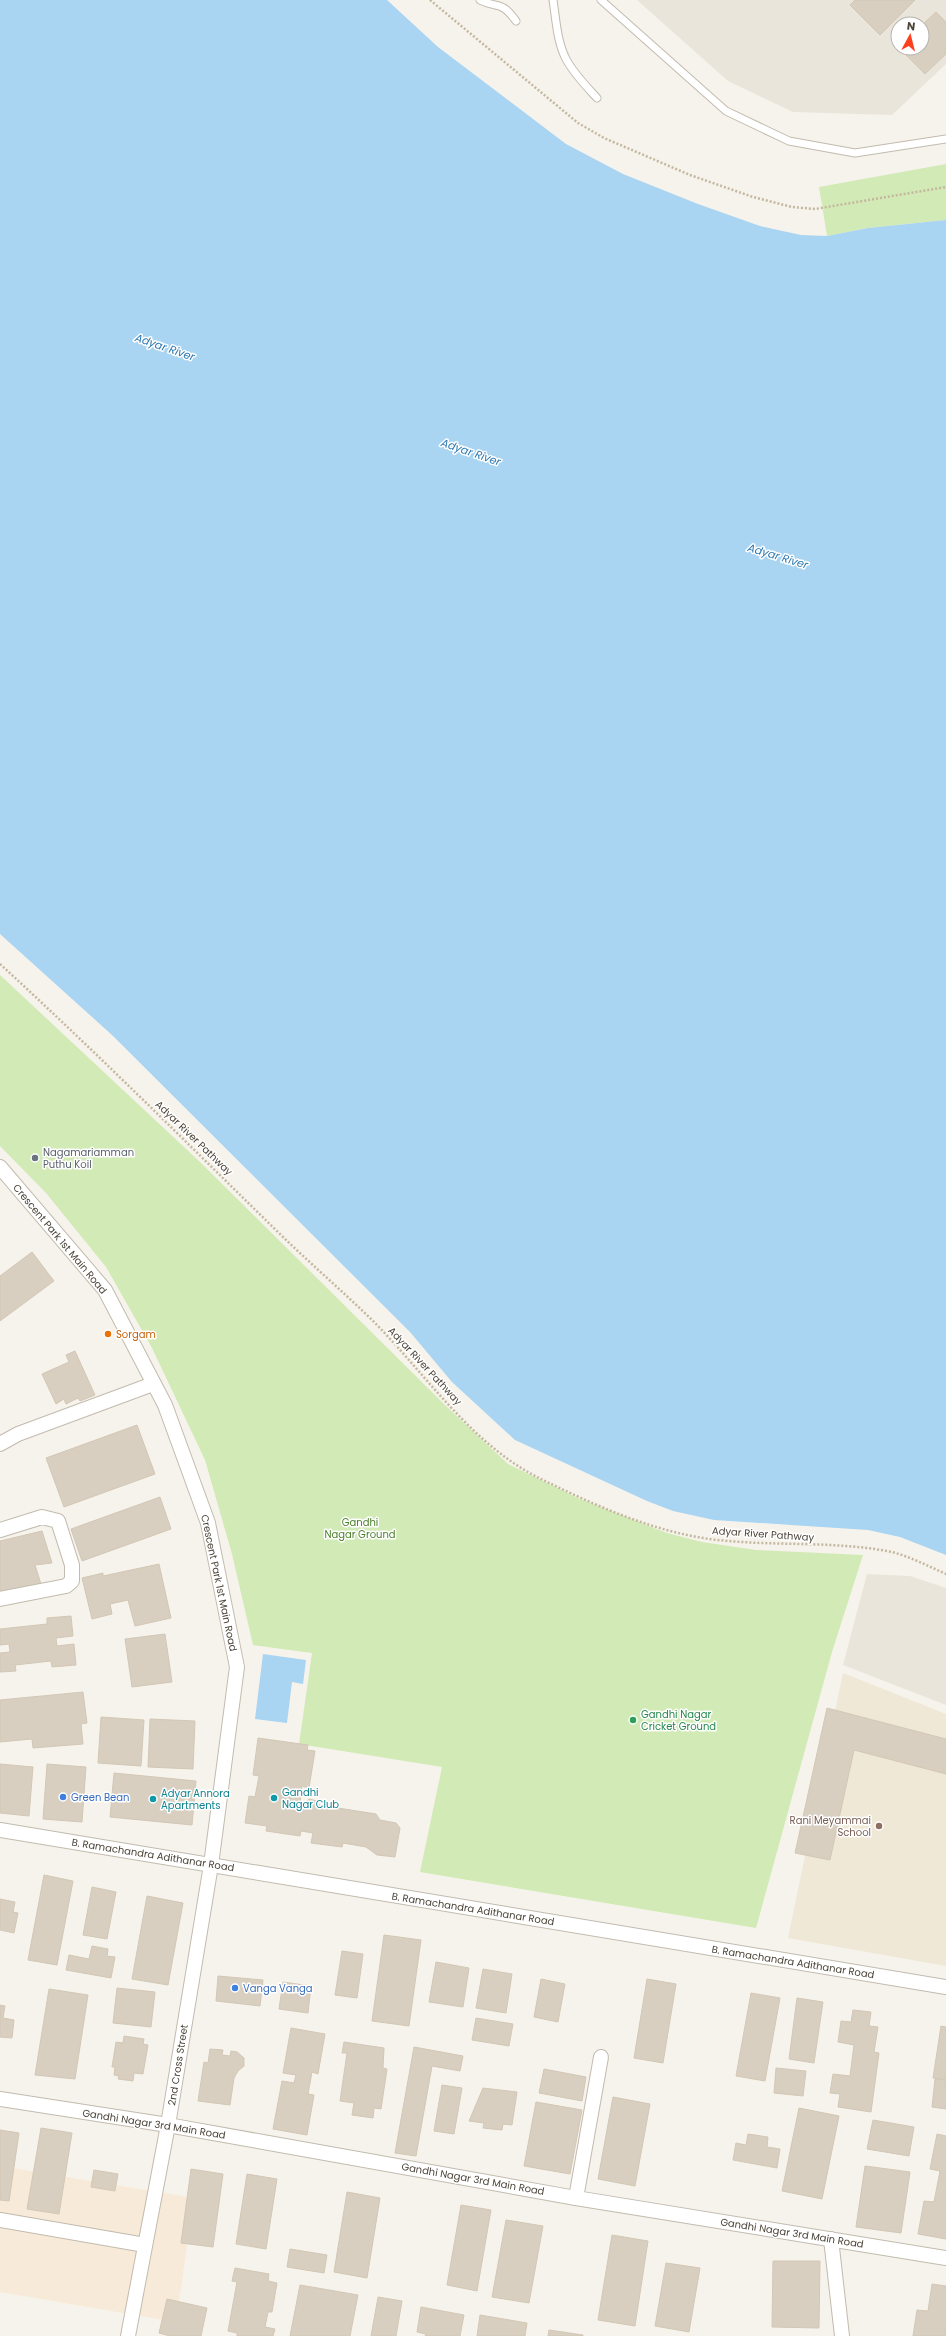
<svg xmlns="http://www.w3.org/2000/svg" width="946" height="2336" viewBox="0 0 946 2336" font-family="Poppins,sans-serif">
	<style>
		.residential { fill: #eae5da; fill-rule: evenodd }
		.commercial { fill: #f7ead8 }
		.education { fill: #efe8d6 }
		.green { fill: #d2eab5 }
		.water { fill: #a9d4f2 }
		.building { fill: #d8cfc1; stroke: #d3c7b4 }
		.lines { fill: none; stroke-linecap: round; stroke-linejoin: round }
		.service-casing { stroke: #c2bbae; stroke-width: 9 }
		.minor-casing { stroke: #c2bbae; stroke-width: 16 }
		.path { stroke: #c4b79f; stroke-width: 2.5; stroke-dasharray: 2 2; stroke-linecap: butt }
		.service { stroke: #fff; stroke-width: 7 }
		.minor { stroke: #fff; stroke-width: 14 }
		.worship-dot { fill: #6b7280; stroke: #fff; stroke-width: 1.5 }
		.food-dot { fill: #e8710a; stroke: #fff; stroke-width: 1.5 }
		.leisure-dot { fill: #2e9e5b; stroke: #fff; stroke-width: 1.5 }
		.shop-dot { fill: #3f7fe0; stroke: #fff; stroke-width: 1.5 }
		.culture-dot { fill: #0f9aa8; stroke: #fff; stroke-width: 1.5 }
		.education-dot { fill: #8d6e63; stroke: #fff; stroke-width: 1.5 }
		.labels { text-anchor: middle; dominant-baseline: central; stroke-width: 3; stroke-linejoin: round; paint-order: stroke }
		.street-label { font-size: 10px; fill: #4b4439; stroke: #fff }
		.worship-label { font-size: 10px; fill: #5b616d; stroke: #fff; text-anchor: start }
		.food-label { font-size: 10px; fill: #c56008; stroke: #fff; text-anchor: start }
		.park-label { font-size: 10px; fill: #4a7f2a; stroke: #fff }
		.leisure-label { font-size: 10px; fill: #27864d; stroke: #fff; text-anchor: start }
		.culture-label { font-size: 10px; fill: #0d838f; stroke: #fff; text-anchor: start }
		.shop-label { font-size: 10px; fill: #366cbe; stroke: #fff; text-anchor: start }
		.education-label { font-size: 10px; fill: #785e54; stroke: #fff; text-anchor: end }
		.water-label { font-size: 11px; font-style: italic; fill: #2e7ab2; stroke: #fff }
	</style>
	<rect width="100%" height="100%" fill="#f6f3ec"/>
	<g class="residential">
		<path d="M637 0H946V64L892 115 793 112 728 81ZM898 24H922V48H898Z"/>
		<polygon points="867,1574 910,1576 946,1588 946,1705 843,1665"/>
	</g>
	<polygon class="commercial" points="0,2166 194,2198 176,2322 0,2292"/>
	<polygon class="education" points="843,1673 946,1714 946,1966 788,1938"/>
	<g class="green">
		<polygon points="946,164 946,220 868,228 827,236 819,187"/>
		<polygon points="0,975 199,1161 446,1406 508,1464 578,1498 667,1533 702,1542 756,1550 863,1555 832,1652 756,1928 420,1872 442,1767 299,1744 312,1653 253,1645 232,1554 205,1460 152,1348 106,1267 46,1193 0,1146"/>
	</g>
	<g class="water">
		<polygon points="0,0 387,0 438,47 566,144 623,174 698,204 760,226 801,235 827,236 868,228 946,220 946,1555 900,1537 868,1530 714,1520 673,1511 647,1501 515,1440 452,1382 410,1332 112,1035 0,934"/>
		<polygon points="263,1654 306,1660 303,1684 292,1682 287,1723 255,1719"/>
	</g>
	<g class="building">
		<polygon points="855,0 915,0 880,35 850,5"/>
		<polygon points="936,12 946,22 946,54 925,74 899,48 922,48 922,25"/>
		<polygon points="32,1252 54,1281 0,1321 0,1276"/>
		<polygon points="75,1351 95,1395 80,1401 78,1398 66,1404 64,1399 56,1404 42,1374 69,1362 66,1355"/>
		<polygon points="137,1425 155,1474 64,1507 46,1458"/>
		<polygon points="160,1497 171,1529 82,1561 71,1529"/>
		<polygon points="42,1531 52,1563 35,1565 41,1584 0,1592 0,1541"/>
		<polygon points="159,1564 171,1618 135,1626 128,1600 110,1604 112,1614 92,1619 82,1578 103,1573 103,1576"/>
		<polygon points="71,1616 73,1636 56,1638 57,1646 74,1644 76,1665 52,1667 51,1661 15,1665 16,1671 0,1672 0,1653 10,1652 9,1644 0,1645 0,1629 47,1624 47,1618"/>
		<polygon points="165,1634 172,1682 132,1687 125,1639"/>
		<polygon points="83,1692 87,1723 81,1724 83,1744 33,1748 32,1739 0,1742 0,1700"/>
		<polygon points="827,1708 946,1739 946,1774 854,1750 830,1860 795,1853"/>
		<polygon points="101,1717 144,1720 141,1766 98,1763"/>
		<polygon points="150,1719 195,1721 193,1769 148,1767"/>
		<polygon points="258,1738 308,1745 307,1750 315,1751 309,1788 302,1786 300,1802 305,1803 309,1799 317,1801 319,1805 376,1814 380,1820 396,1823 400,1828 395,1857 377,1855 366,1847 343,1843 342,1847 311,1843 313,1833 301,1831 300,1836 266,1831 267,1826 245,1823 249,1796 255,1797 259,1776 253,1775"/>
		<polygon points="0,1764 33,1767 29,1816 0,1813"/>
		<polygon points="47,1764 86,1767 82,1822 43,1819"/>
		<polygon points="114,1773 196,1781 192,1825 110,1817"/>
		<polygon points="44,1875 73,1881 57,1965 28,1960"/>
		<polygon points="92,1887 116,1892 107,1939 83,1935"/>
		<polygon points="147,1896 183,1903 168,1985 132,1979"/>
		<polygon points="0,1899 15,1902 13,1912 18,1913 14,1933 0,1930"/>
		<polygon points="384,1935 421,1940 409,2026 372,2021"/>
		<polygon points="92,1946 108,1949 107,1956 115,1957 111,1978 66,1970 69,1955 89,1959"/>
		<polygon points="342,1951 363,1954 357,1998 335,1995"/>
		<polygon points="436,1962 469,1968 463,2007 429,2002"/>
		<polygon points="483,1969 512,1974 506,2013 476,2008"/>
		<polygon points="218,1976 263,1980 260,2006 216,2001"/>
		<polygon points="541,1979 565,1984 558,2022 534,2017"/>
		<polygon points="647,1979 676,1984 663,2063 634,2058"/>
		<polygon points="283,1982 311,1986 308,2013 279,2009"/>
		<polygon points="117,1988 155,1992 151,2027 113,2023"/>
		<polygon points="49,1989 88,1995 75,2079 35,2075"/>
		<polygon points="751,1993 780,1998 765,2081 736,2076"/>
		<polygon points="797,1998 823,2002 814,2063 789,2059"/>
		<polygon points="0,2005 5,2006 3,2018 14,2020 12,2038 0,2037"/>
		<polygon points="853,2010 871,2012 869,2026 878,2027 874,2052 879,2053 871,2112 838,2107 840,2094 830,2093 833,2074 850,2076 854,2045 838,2042 841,2021 851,2022"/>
		<polygon points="476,2018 513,2024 509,2046 472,2040"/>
		<polygon points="941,2026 946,2027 946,2080 933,2078"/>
		<polygon points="291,2028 325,2034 318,2074 312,2072 308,2094 314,2095 307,2135 273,2129 282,2081 294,2083 296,2075 283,2073"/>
		<polygon points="124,2036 144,2039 143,2044 148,2045 143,2074 134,2073 133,2081 118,2079 119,2076 114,2075 115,2067 112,2067 116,2042 123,2043"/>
		<polygon points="344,2042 384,2048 383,2068 387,2069 381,2109 374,2108 373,2118 352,2115 354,2103 340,2101 347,2053 342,2053"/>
		<polygon points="414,2047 463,2056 460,2071 432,2066 416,2156 395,2153"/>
		<polygon points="210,2049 223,2050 222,2055 230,2056 231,2051 237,2052 244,2058 244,2066 238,2071 234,2078 230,2105 198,2101 204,2062 208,2063"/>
		<polygon points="776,2068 806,2071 803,2096 774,2093"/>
		<polygon points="544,2069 586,2077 582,2101 539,2093"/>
		<polygon points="935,2079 946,2080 946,2109 932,2107"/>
		<polygon points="442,2085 462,2088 454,2134 434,2131"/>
		<polygon points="483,2088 517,2092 512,2125 503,2124 502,2130 483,2128 484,2123 469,2121"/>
		<polygon points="613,2097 650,2104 635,2186 598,2179"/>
		<polygon points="536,2102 582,2110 570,2174 524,2166"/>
		<polygon points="799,2108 839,2116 822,2199 782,2191"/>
		<polygon points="873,2120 914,2127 909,2156 867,2149"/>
		<polygon points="41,2128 72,2133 59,2214 27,2209"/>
		<polygon points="0,2130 19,2133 9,2201 0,2200"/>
		<polygon points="748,2134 768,2137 767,2147 780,2149 777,2168 733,2160 736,2143 746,2145"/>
		<polygon points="937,2134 946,2136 946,2239 918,2234 924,2201 934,2202 940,2171 930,2169"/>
		<polygon points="865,2166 910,2172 901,2233 856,2227"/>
		<polygon points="191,2169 223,2174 213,2247 181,2243"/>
		<polygon points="94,2170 118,2174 115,2191 91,2187"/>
		<polygon points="247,2174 277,2179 266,2249 236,2244"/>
		<polygon points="347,2192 380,2198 367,2278 334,2272"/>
		<polygon points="461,2205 491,2210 477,2291 447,2285"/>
		<polygon points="506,2220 543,2226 529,2303 492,2297"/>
		<polygon points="612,2235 648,2241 635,2326 598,2320"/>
		<polygon points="290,2249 327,2255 324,2273 287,2267"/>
		<polygon points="773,2261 820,2261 819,2328 772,2327"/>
		<polygon points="666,2263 700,2268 689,2332 655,2326"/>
		<polygon points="235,2268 269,2274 268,2281 277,2283 272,2312 268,2312 265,2327 275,2329 273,2336 237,2336 237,2333 228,2331 237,2282 232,2281"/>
		<polygon points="932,2284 946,2286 946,2336 913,2336 917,2310 928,2311"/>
		<polygon points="300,2285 358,2295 350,2336 290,2336"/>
		<polygon points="378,2297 402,2301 396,2336 371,2336"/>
		<polygon points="167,2299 207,2308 201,2336 170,2336 159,2333"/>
		<polygon points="421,2307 464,2315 460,2336 425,2336 426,2334 417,2332"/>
		<polygon points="480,2315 527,2323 525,2336 477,2336"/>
		<polygon points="549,2330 583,2335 583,2336 548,2336"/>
	</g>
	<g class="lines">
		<g class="service-casing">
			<g id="service">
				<path d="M480 0C498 9 501 0 516 21"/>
				<path d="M553 0C556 19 557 42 566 59 574 74 586 86 597 98"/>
				<polyline points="601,0 726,111 789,141 855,153 946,139"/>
			</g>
		</g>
		<g class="minor-casing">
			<g id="minor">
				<polyline points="0,1167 105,1290 165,1405 208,1523 237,1667 211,1865 168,2125 128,2336"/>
				<polyline points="0,1444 18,1434 153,1384"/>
				<polyline points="0,1530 42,1517 58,1521 72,1565 72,1581 66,1586 0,1599"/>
				<polyline points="0,1830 946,1987"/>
				<polyline points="0,2099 168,2125 576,2198 946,2258"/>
				<polyline points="576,2198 601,2057"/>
				<polyline points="0,2220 145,2245"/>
				<polyline points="831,2239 842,2336"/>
			</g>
		</g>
		<g class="path">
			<polyline points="430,0 578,123 604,138 690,175 753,197 792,207 815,209 946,187"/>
			<path d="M0 964C97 1053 189 1145 283 1237 311 1264 341 1290 369 1317 424 1371 469 1443 539 1478 592 1504 651 1531 710 1539 770 1547 832 1540 892 1552 911 1557 928 1566 946 1574"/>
		</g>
		<use href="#service" class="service"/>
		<use href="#minor" class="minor"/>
	</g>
	<circle class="worship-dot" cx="35" cy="1158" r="4"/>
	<circle class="food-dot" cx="108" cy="1334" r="4"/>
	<circle class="leisure-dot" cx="633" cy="1720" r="4"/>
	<g class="shop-dot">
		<circle cx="63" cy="1797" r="4"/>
		<circle cx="235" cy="1988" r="4"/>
	</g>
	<g class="culture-dot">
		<circle cx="274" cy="1798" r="4"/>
		<circle cx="153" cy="1799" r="4"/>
	</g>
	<circle class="education-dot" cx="879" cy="1826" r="4"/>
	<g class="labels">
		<g class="street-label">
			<text transform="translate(194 1138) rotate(44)">Adyar River Pathway</text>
			<text transform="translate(60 1239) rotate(50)">Crescent Park 1st Main Road</text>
			<text transform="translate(425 1366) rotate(47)">Adyar River Pathway</text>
			<text transform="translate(763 1534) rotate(4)">Adyar River Pathway</text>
			<text transform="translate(219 1583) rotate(78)">Crescent Park 1st Main Road</text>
			<text transform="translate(153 1855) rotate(9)">B. Ramachandra Adithanar Road</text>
			<text transform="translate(473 1909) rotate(9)">B. Ramachandra Adithanar Road</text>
			<text transform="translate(793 1962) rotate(9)">B. Ramachandra Adithanar Road</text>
			<text transform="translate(178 2065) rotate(-81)">2nd Cross Street</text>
			<text transform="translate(154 2124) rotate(9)">Gandhi Nagar 3rd Main Road</text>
			<text transform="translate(473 2179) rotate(10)">Gandhi Nagar 3rd Main Road</text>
			<text transform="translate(792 2233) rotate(9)">Gandhi Nagar 3rd Main Road</text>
		</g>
		<g class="worship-label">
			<text x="43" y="1152">Nagamariamman<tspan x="43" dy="12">Puthu Koil</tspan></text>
		</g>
		<g class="food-label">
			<text x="116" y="1334">Sorgam</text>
		</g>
		<g class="park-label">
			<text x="360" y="1522">Gandhi<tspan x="360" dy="12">Nagar Ground</tspan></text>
		</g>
		<g class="leisure-label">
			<text x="641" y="1714">Gandhi Nagar<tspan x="641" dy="12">Cricket Ground</tspan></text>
		</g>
		<g class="culture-label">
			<text x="282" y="1792">Gandhi<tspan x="282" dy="12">Nagar Club</tspan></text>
			<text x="161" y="1793">Adyar Annora<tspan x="161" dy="12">Apartments</tspan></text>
		</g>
		<g class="shop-label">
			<text x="71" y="1797">Green Bean</text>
			<text x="243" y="1988">Vanga Vanga</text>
		</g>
		<g class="education-label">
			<text x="871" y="1820">Rani Meyammai<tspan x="871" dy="12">School</tspan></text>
		</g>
		<g class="water-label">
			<text transform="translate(165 347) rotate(19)">Adyar River</text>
			<text transform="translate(471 452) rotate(19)">Adyar River</text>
			<text transform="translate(778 556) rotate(17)">Adyar River</text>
		</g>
	</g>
	<g transform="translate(910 36) rotate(7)"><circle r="19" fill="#ffffff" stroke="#b7b4b0"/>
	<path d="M0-3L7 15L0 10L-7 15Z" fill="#fc3f1d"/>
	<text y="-6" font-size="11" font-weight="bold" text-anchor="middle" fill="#4b4439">N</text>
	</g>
</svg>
